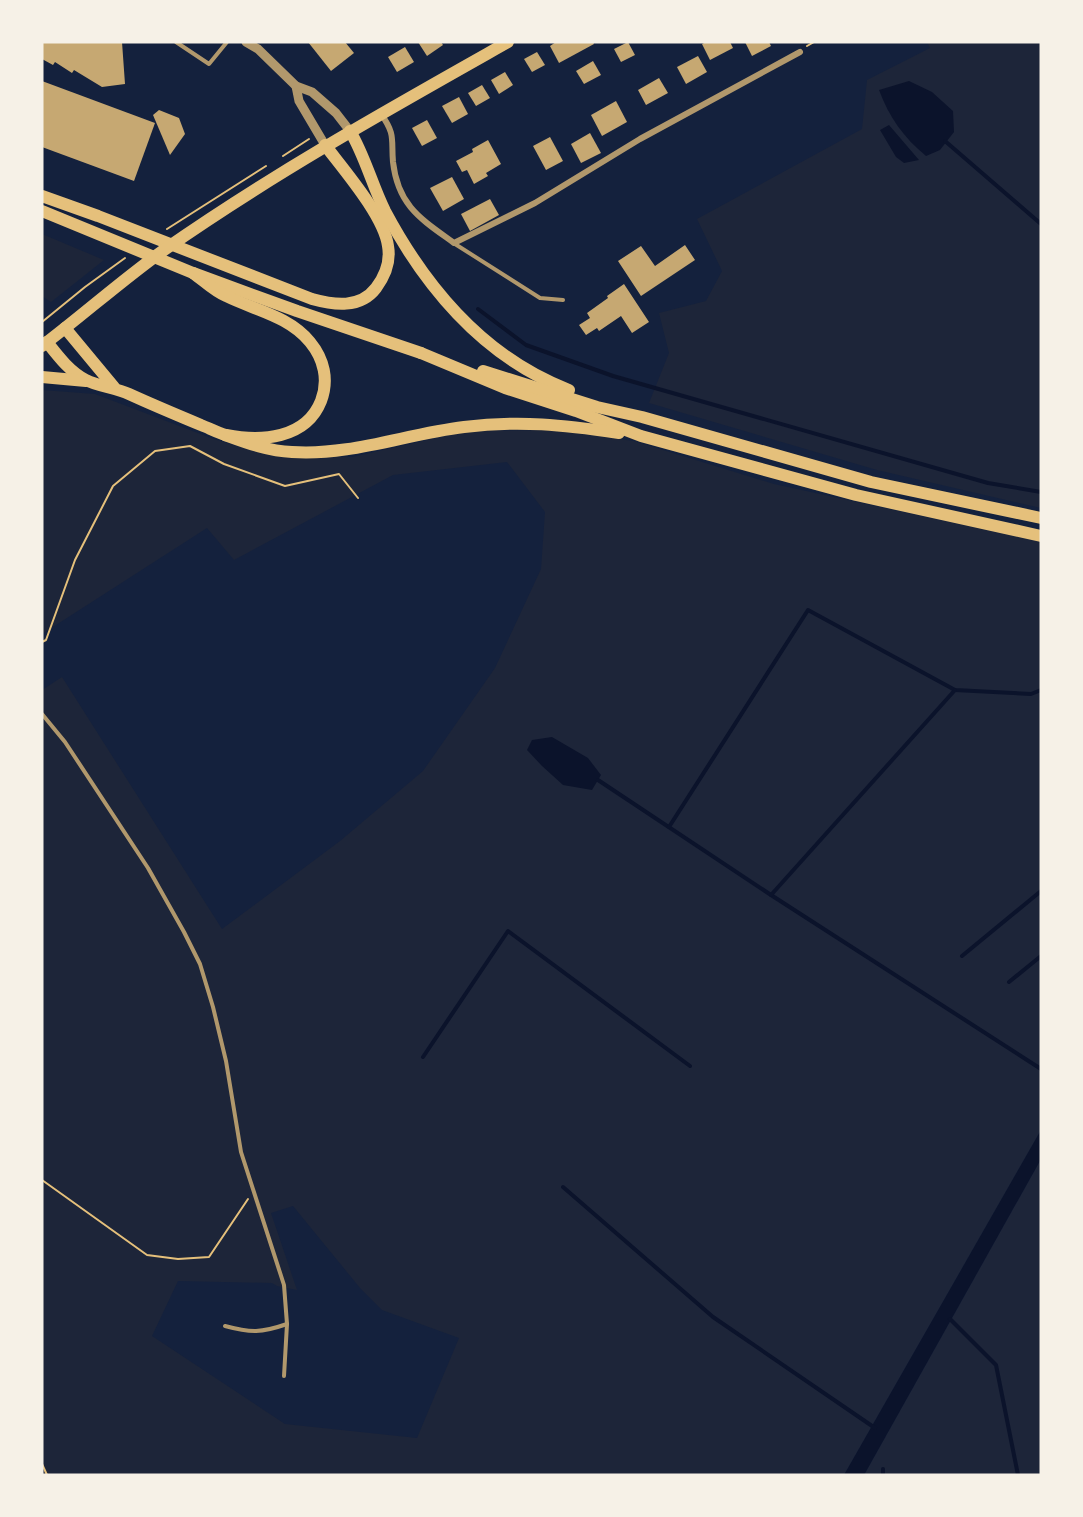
<svg xmlns="http://www.w3.org/2000/svg" width="1083" height="1517" viewBox="0 0 1083 1517" font-family="Helvetica,sans-serif">
	<style>
		.green { fill: #1d2539; fill-rule: evenodd }
		.water { fill: #0b132b }
		.lines { fill: none; stroke-linecap: round; stroke-linejoin: round }
		.stream { stroke: #0b132b; stroke-width: 4 }
		.building { fill: #c6a872 }
		.path { stroke: #e5c07b; stroke-width: 2 }
		.service { stroke: #b1986c; stroke-width: 4 }
		.minor { stroke: #b1986c; stroke-width: 6 }
		.tertiary { stroke: #b1986c; stroke-width: 9 }
		.primary { stroke: #e5c07b; stroke-width: 12 }
		.trunk { stroke: #e5c07b; stroke-width: 12 }
	</style>
	<rect width="100%" height="100%" fill="#14213d"/>
	<g class="green">
		<polygon points="927,42 1041,42 1041,508 877,470 649,403 669,353 659,313 706,301 722,271 697,219 862,129 867,80 930,48"/>
		<polygon points="42,234 104,260 51,302 42,296"/>
		<path d="M42 390 95 394 211 438 250 450 291 456 352 457 467 431 552 430 634 441 774 484 1041 542V1130L844 1475H42V690L62 677 222 929 340 841 423 771 495 668 541 569 545 512 507 462 393 475 234 560 207 528 42 634ZM293 1206 360 1288 382 1310 459 1338 417 1438 285 1424 152 1336 178 1281 272 1283 277 1286 297 1290 271 1213Z"/>
		<polygon points="1041,1159 1041,1475 864,1475"/>
	</g>
	<g class="water">
		<path d="M909 81 932 92 953 111 954 132 940 150 926 156C904 138 889 117 879 90Z"/>
		<polygon points="889,125 919,160 904,163 896,157 880,130"/>
		<polygon points="552,737 588,758 601,775 592,790 563,785 542,766 527,750 532,740"/>
		<polygon points="1041,1130 1041,1159 864,1475 844,1475"/>
	</g>
	<g class="lines">
		<g class="stream">
			<polyline points="945,141 1041,224"/>
			<polyline points="478,309 526,345 613,376 988,483 1041,492"/>
			<polyline points="598,780 771,895 1041,1069"/>
			<polyline points="669,827 808,610 955,690 1031,694 1041,690"/>
			<polyline points="771,895 955,690"/>
			<polyline points="962,956 1041,891"/>
			<polyline points="1009,982 1041,956"/>
			<polyline points="423,1057 508,931 690,1066"/>
			<polyline points="563,1187 713,1317 875,1428"/>
			<polyline points="950,1319 996,1365 1018,1475"/>
			<polyline points="883,1469 883,1475"/>
		</g>
	</g>
	<g class="building">
		<polygon points="42,42 122,42 125,84 102,87 74,70 72,73 55,62 53,65 42,59"/>
		<polygon points="308,42 345,42 354,53 331,71"/>
		<polygon points="418,42 441,42 443,45 427,56"/>
		<polygon points="556,42 593,42 594,44 559,63 550,46"/>
		<polygon points="628,42 635,55 621,62 614,49"/>
		<polygon points="706,42 730,42 733,48 710,60 702,44"/>
		<polygon points="745,42 769,42 771,46 752,56"/>
		<polygon points="405,47 414,62 397,72 388,57"/>
		<polygon points="537,52 545,65 532,72 524,59"/>
		<polygon points="698,56 707,72 686,84 677,67"/>
		<polygon points="593,61 601,75 584,84 576,71"/>
		<polygon points="505,72 513,85 499,94 491,80"/>
		<polygon points="659,78 668,93 646,105 638,90"/>
		<polygon points="42,81 155,123 134,181 42,147"/>
		<polygon points="482,85 490,98 476,106 468,93"/>
		<polygon points="459,97 468,114 452,123 442,106"/>
		<polygon points="616,101 627,122 602,136 591,115"/>
		<polygon points="159,110 179,118 185,134 170,155 153,115"/>
		<polygon points="427,120 437,138 422,146 412,128"/>
		<polygon points="590,133 601,153 581,163 571,144"/>
		<polygon points="550,137 563,161 546,170 533,146"/>
		<polygon points="488,140 501,164 486,173 488,176 474,184 467,170 462,172 456,161 473,152 472,149"/>
		<polygon points="452,177 464,199 443,211 430,188"/>
		<polygon points="490,199 499,215 470,231 461,214"/>
		<polygon points="685,245 695,260 641,296 618,261 641,246 655,266"/>
		<polygon points="624,284 649,322 632,333 621,316 599,331 597,328 586,335 579,325 590,318 587,313 608,298 607,296"/>
	</g>
	<g class="lines">
		<g class="path">
			<polyline points="807,46 814,42"/>
			<polyline points="283,156 309,139"/>
			<polyline points="167,229 266,166"/>
			<polyline points="42,322 85,287 125,258"/>
			<polyline points="42,642 46,640 75,560 113,486 155,451 190,446 224,464 285,486 339,474 358,498"/>
			<polyline points="42,1180 147,1255 178,1259 209,1257 248,1199"/>
			<polyline points="42,1464 47,1475"/>
		</g>
		<g class="service">
			<polyline points="176,42 209,64 227,42"/>
			<polyline points="455,244 540,298 563,300"/>
			<path d="M42 714 65 742 148 868 184 932 200 964 213 1007 226 1061 241 1152 284 1285 287 1324C261 1333 251 1333 225 1326"/>
			<polyline points="284,1376 287,1324"/>
		</g>
		<path class="minor" d="M381 114C396 135 391 139 393 162 398 206 421 219 454 243L535 203 640 139 800 52"/>
		<g class="tertiary">
			<polyline points="246,42 258,49 296,86 312,92 336,113 350,131"/>
			<polyline points="296,86 299,101 325,145"/>
		</g>
		<g class="primary">
			<path d="M42 196 98 216 312 299C334 305 360 309 376 288 385 276 391 263 388 246 384 216 344 170 325 145"/>
			<polyline points="42,211 193,273 297,311 421,353"/>
			<polyline points="65,328 114,387"/>
			<path d="M47 342C58 356 70 372 86 380 97 386 116 388 129 394 153 405 177 415 201 425 209 428 218 433 226 435 261 442 306 439 321 401 329 380 324 359 310 342 289 316 254 310 226 296 214 291 203 280 193 273"/>
			<path d="M42 346C83 315 122 280 164 250 274 173 391 108 508 42"/>
			<polyline points="42,377 86,381"/>
		</g>
		<g class="trunk">
			<path d="M350 131C365 156 372 185 385 211 426 288 485 358 569 390"/>
			<polyline points="421,353 505,388 576,411 641,436 856,495 1041,536"/>
			<polyline points="483,371 597,407 642,417 871,482 1041,518"/>
			<path d="M225 435C247 443 268 451 292 452 350 456 406 434 464 427 520 420 564 425 619 433"/>
		</g>
	</g>
	<rect width="1083" height="1517" fill="none" stroke="#f6f1e7" stroke-width="87"/>
</svg>
